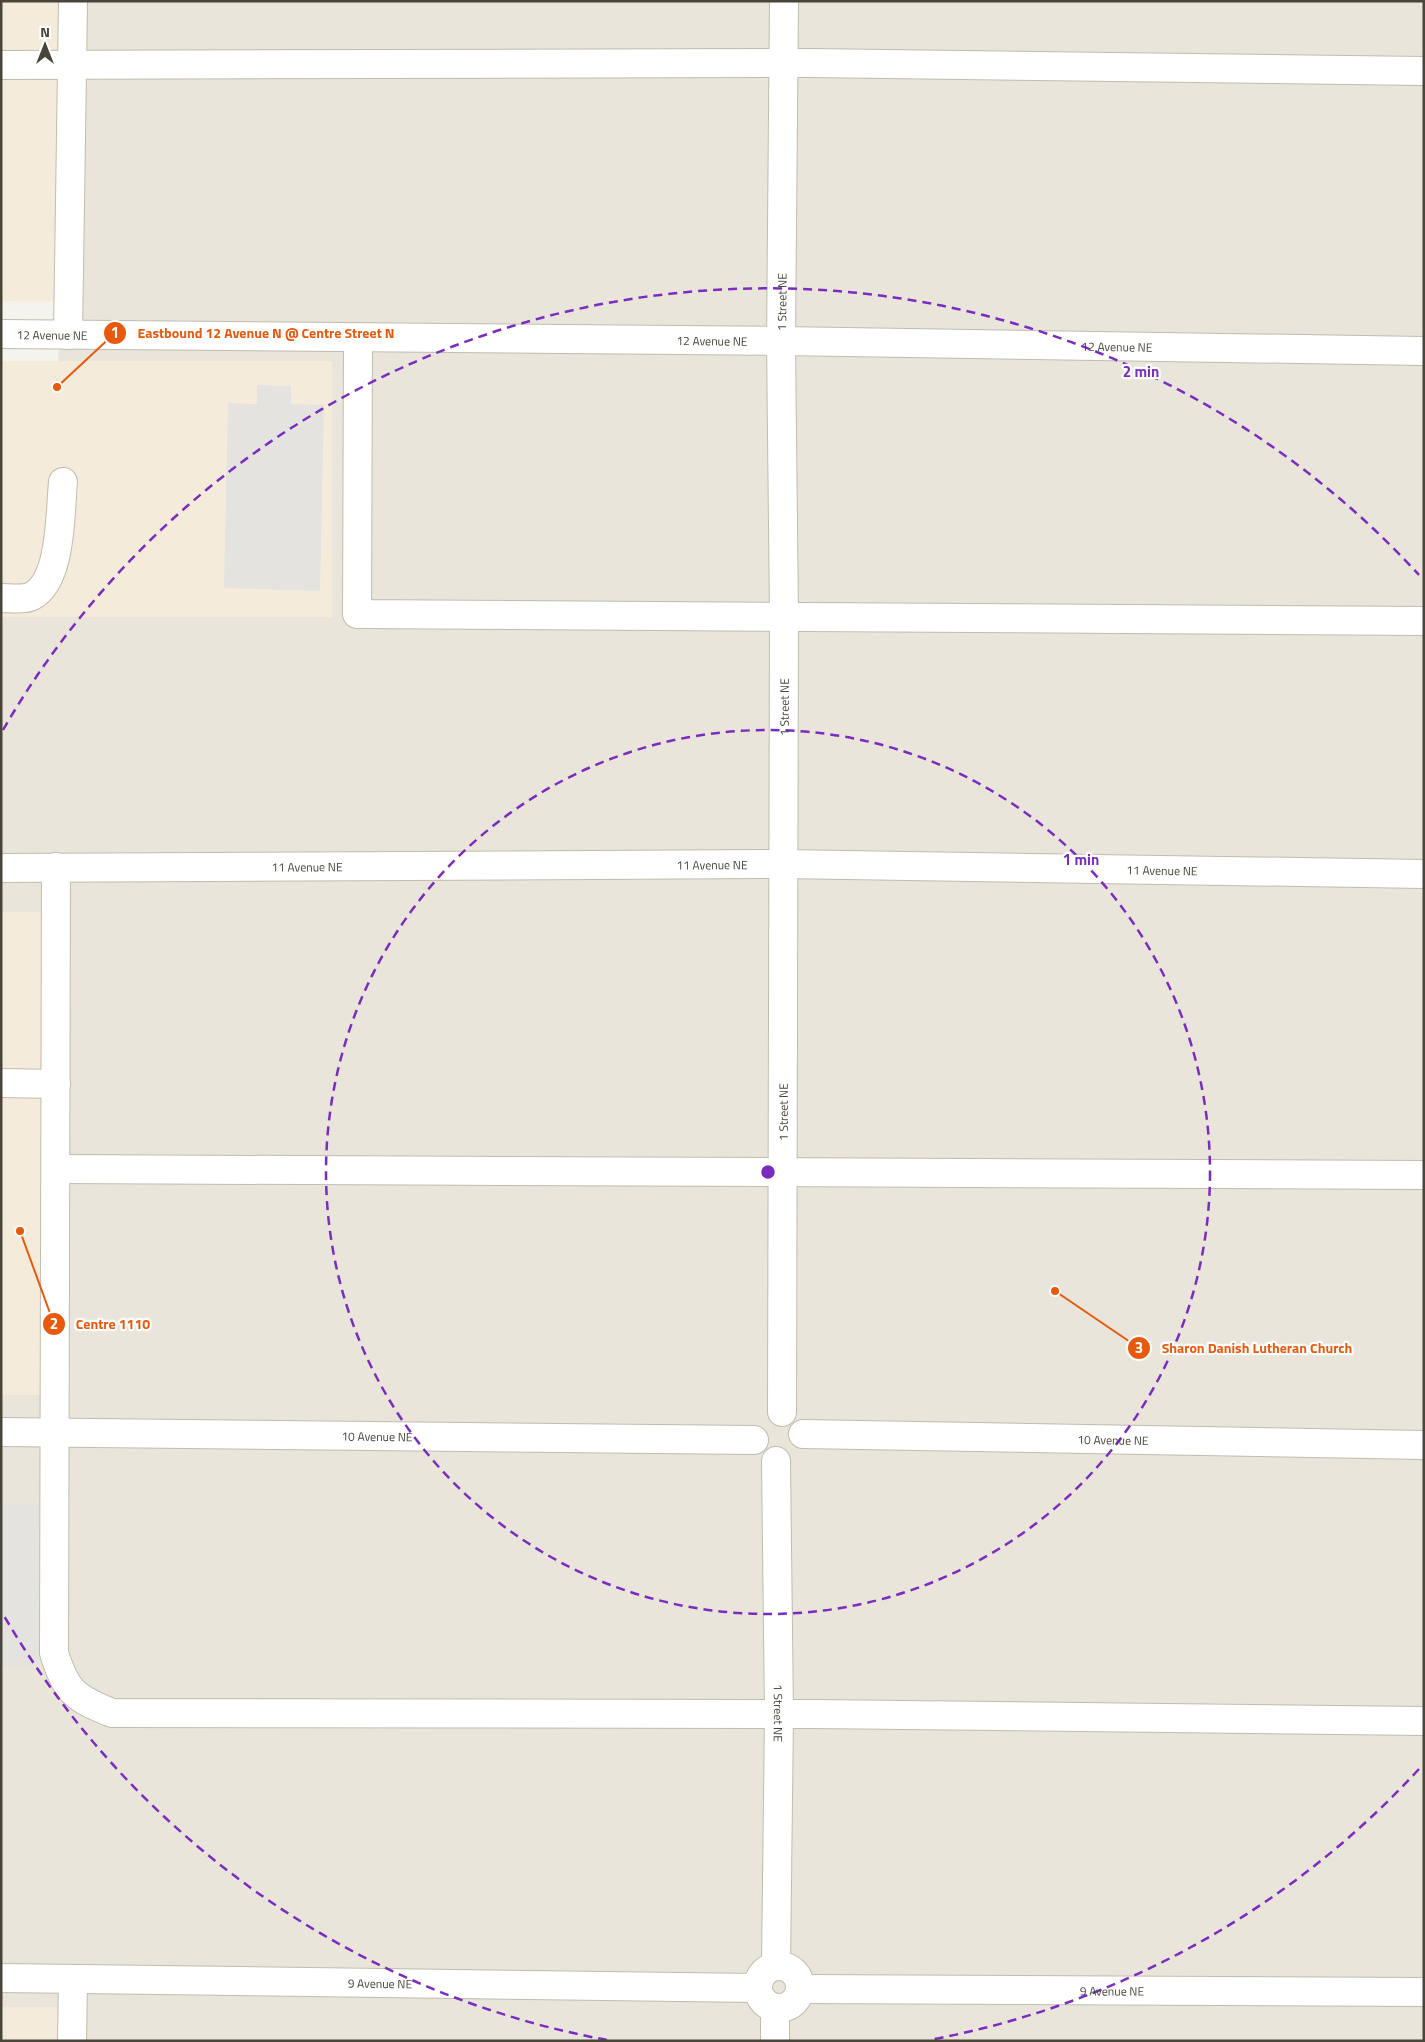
<svg xmlns="http://www.w3.org/2000/svg" width="1425" height="2042" viewBox="0 0 1425 2042" font-family="'Titillium Web',sans-serif">
	<style>
		.residential { fill: #e9e5db }
		.commercial { fill: #f5ebda }
		.parking { fill: #e4e3e0 }
		.lines { fill: none; stroke-linecap: round; stroke-linejoin: round }
		.minor-casing { stroke: #c0bcaf; stroke-width: 30 }
		.minor { stroke: #fff; stroke-width: 28 }
		.ring { fill: none; stroke: #7b2cbf; stroke-width: 2.5; stroke-dasharray: 9 6 }
		.labels { text-anchor: middle; dominant-baseline: central; stroke-width: 4.5; stroke-linejoin: round; paint-order: stroke }
		.street-label { font-size: 12px; fill: #49453a; stroke: #fff }
		.centre { fill: #7b2cbf; stroke: #fff; stroke-width: 2.5 }
		.ring-label { font-size: 15px; text-anchor: middle; font-weight: bold; fill: #7b2cbf; stroke: #fff; stroke-width: 4.5; stroke-linejoin: round; paint-order: stroke }
		.leader { fill: none; stroke: #e8590c; stroke-width: 2 }
		.callout-dot { fill: #e8590c; stroke: #fff; stroke-width: 2 }
		.mark-label { font-size: 15px; text-anchor: middle; font-weight: bold; fill: #fff }
		.callout-label { font-size: 14px; text-anchor: middle; font-weight: bold; fill: #e8590c; stroke: #fff; stroke-width: 4.5; stroke-linejoin: round; paint-order: stroke }
	</style>
	<rect width="100%" height="100%" fill="#f5f3ed"/>
	<polygon class="residential" points="62,1 1424,1 1424,2041 60,2041 60,2007 1,2007 1,1395 50,1395 50,912 1,912 1,617 332,616 332,361 58,361 62,302"/>
	<g class="commercial">
		<polygon points="1,1 62,1 62,302 1,301"/>
		<rect x="1" y="361" width="331" height="256"/>
		<rect x="1" y="912" width="49" height="483"/>
		<polygon points="1,2007 61,2007 60,2041 1,2041"/>
	</g>
	<g class="parking">
		<polygon points="257,385 291,386 291,404 324,405 320,591 224,588 228,403 257,404"/>
		<polygon points="1,1504 40,1504 38,1667 1,1667"/>
	</g>
	<g class="lines">
		<g class="minor-casing">
			<g id="minor">
				<polyline points="1,65 810,63 1424,71"/>
				<path id="s1" d="M1 334 781 341 1424 351"/>
				<polyline points="68,335 73,1"/>
				<polyline points="358,339 357,614 1424,621"/>
				<path d="M1 598C11 598 24 600 32 596 62 581 60 511 63 482"/>
				<path d="M56 867 54 1653C66 1691 74 1698 112 1713L814 1714 1424 1721"/>
				<path id="s2" d="M1 868 783 864 1424 874"/>
				<polyline points="1,1083 56,1084"/>
				<polyline points="56,1169 1424,1175"/>
				<path id="s3" d="M782 1412 784 617 781 341 784 1"/>
				<path id="s4" d="M1 1432 754 1440"/>
				<path id="s5" d="M803 1434 1424 1445"/>
				<path id="s6" d="M776 1461 779 1714 776 1966"/>
				<circle cx="779" cy="1987" r="21"/>
				<path id="s7" d="M1 1978 757 1988"/>
				<path id="s8" d="M800 1989 1424 1992"/>
				<polyline points="72,2041 73,1979"/>
				<polyline points="775,2041 775,2008"/>
			</g>
		</g>
		<use href="#minor" class="minor"/>
	</g>
	<g class="ring">
		<circle cx="768" cy="1172" r="442"/>
		<path d="M1419 1769A883 883 0 0 1 929 2040M607 2040A883 883 0 0 1 3 1614M3 730A883 883 0 0 1 1419 575"/>
	</g>
	<g class="labels">
		<g class="street-label">
			<text stroke="none"><textPath href="#s3" startOffset="1110">1 Street NE</textPath></text>
			<text stroke="none"><textPath href="#s1" startOffset="51">12 Avenue NE</textPath></text>
			<text stroke="none"><textPath href="#s1" startOffset="711">12 Avenue NE</textPath></text>
			<text stroke="none"><textPath href="#s1" startOffset="1116">12 Avenue NE</textPath></text>
			<text stroke="none"><textPath href="#s3" startOffset="705">1 Street NE</textPath></text>
			<text stroke="none"><textPath href="#s2" startOffset="711">11 Avenue NE</textPath></text>
			<text stroke="none"><textPath href="#s2" startOffset="306">11 Avenue NE</textPath></text>
			<text stroke="none"><textPath href="#s2" startOffset="1161">11 Avenue NE</textPath></text>
			<text stroke="none"><textPath href="#s3" startOffset="300">1 Street NE</textPath></text>
			<text stroke="none"><textPath href="#s4" startOffset="376">10 Avenue NE</textPath></text>
			<text stroke="none"><textPath href="#s5" startOffset="310">10 Avenue NE</textPath></text>
			<text stroke="none"><textPath href="#s6" startOffset="252">1 Street NE</textPath></text>
			<text stroke="none"><textPath href="#s7" startOffset="379">9 Avenue NE</textPath></text>
			<text stroke="none"><textPath href="#s8" startOffset="312">9 Avenue NE</textPath></text>
		</g>
	</g>
	<circle cx="768" cy="1172" r="8" class="centre"/>
	<g class="ring-label">
		<text x="1141" y="377">2 min</text>
		<text x="1081" y="865">1 min</text>
	</g>
	<path class="leader" d="M57 387L115 333M20 1231L54 1324M1055 1291L1139 1348"/>
	<g class="callout-dot">
		<circle cx="57" cy="387" r="5"/>
		<circle cx="20" cy="1231" r="5"/>
		<circle cx="1055" cy="1291" r="5"/>
		<circle cx="115" cy="333" r="12"/>
		<circle cx="54" cy="1324" r="12"/>
		<circle cx="1139" cy="1348" r="12"/>
	</g>
	<g class="mark-label">
		<text x="115" y="338">1</text>
		<text x="54" y="1329">2</text>
		<text x="1139" y="1353">3</text>
	</g>
	<g class="callout-label">
		<text x="266" y="338">Eastbound 12 Avenue N @ Centre Street N</text>
		<text x="113" y="1329">Centre 1110</text>
		<text x="1257" y="1353">Sharon Danish Lutheran Church</text>
	</g>
	<rect width="1425" height="2042" fill="none" stroke="#49453a" stroke-width="5"/>
	<g transform="translate(45 45)" stroke="#ffffff" stroke-width="4" paint-order="stroke">
	<path d="M0-4L9 19L0 12L-9 19Z" fill="#49453a"/>
	<text y="-8" font-size="14" font-weight="bold" text-anchor="middle" fill="#49453a">N</text>
	</g>
</svg>
